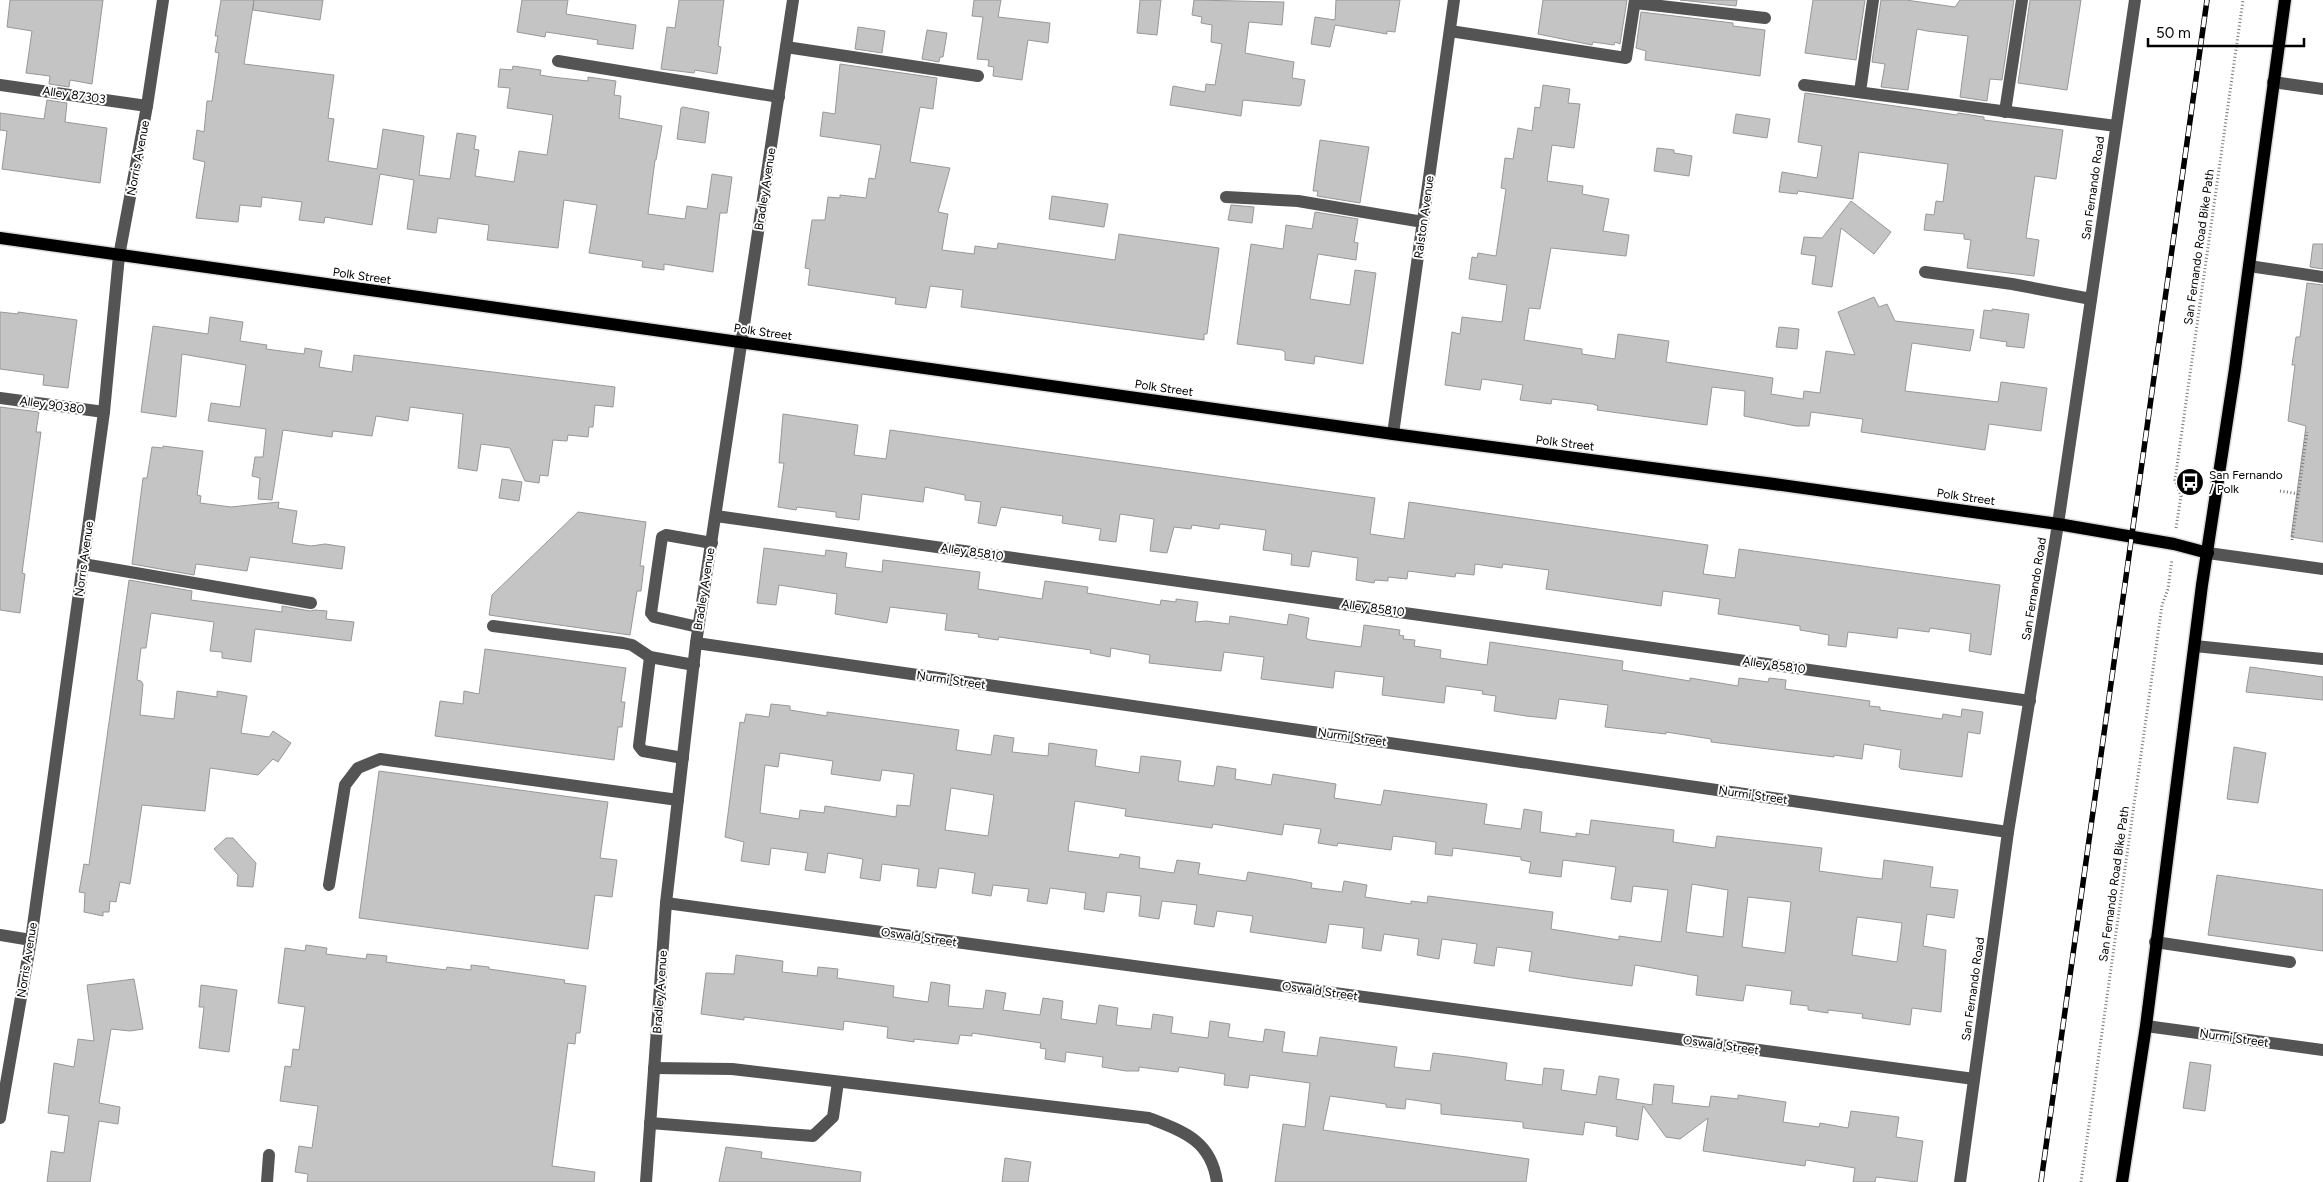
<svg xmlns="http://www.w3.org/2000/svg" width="2323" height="1182" viewBox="0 0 2323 1182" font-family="Figtree,sans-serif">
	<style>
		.building { fill: #c4c4c4; stroke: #989898; fill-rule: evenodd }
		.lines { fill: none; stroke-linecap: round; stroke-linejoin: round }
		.major-casing { stroke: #dbdbdb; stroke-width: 15 }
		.path { stroke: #767676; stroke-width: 3; stroke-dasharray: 1 2.5; stroke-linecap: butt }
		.minor { stroke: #545454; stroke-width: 12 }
		.major { stroke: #000; stroke-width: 12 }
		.rail-casing { stroke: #000; stroke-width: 5.5 }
		.rail { stroke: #fff; stroke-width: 4; stroke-dasharray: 11; stroke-linecap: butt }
		.labels { text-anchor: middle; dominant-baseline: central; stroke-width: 4; stroke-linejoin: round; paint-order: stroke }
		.street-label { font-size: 12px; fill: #000; stroke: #fff }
		.poi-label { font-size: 12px; fill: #000; stroke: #fff; text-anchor: start }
	</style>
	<rect width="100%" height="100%" fill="#fff"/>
	<g class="building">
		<polygon points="10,0 103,0 92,84 70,80 69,87 49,84 50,76 26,73 32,31 7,27"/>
		<polygon points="221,0 254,0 244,64 334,75 328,118 334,119 328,161 377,169 383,129 424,136 419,175 450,179 457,133 476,136 474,149 479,150 475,176 514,182 519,151 547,155 553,115 507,108 510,88 498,87 500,69 512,70 513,66 541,70 540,75 552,77 588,81 588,77 616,81 614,95 621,96 619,118 662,126 656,160 655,160 648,214 685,219 687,206 707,209 712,174 732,177 727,213 720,213 713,272 664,264 664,270 642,267 643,261 589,253 597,205 564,200 558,248 487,240 489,225 438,218 436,233 407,229 414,180 380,174 372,225 325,217 324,223 299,220 302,202 262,197 261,207 240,205 238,222 196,218 205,162 193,159 197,130 204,132 207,101 212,101 219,53 215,52 218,36 215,36"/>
		<polygon points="254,0 323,0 320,20 253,10"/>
		<polygon points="522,0 568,0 566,14 636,25 633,49 597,44 598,40 586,38 546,32 545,37 517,32"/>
		<polygon points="679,0 724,0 718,46 721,47 717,74 695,70 694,73 661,69 667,27 675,28"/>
		<polygon points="974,0 1001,0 998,17 1050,23 1048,43 1028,40 1022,80 993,76 994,67 988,66 989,60 977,59 983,17 972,16"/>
		<polygon points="1140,0 1161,0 1157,35 1137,33"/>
		<polygon points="1194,0 1284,2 1282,25 1249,22 1245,53 1294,62 1292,78 1305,80 1301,105 1299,106 1243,100 1241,116 1170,105 1173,86 1205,92 1206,84 1215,85 1222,44 1211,42 1212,25 1201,23 1202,17 1192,15"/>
		<polygon points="1336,0 1400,0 1395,32 1387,31 1387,34 1335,25 1330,47 1311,44 1315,17 1335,20"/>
		<polygon points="1543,0 1627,0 1620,44 1615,42 1614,45 1593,42 1592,45 1538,34"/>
		<polygon points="1680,0 1737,0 1736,6"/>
		<polygon points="1813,0 1865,0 1856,60 1805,53"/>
		<polygon points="1881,0 1906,0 1955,7 1960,0 2014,0 2002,80 1990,79 1987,101 1960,97 1968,36 1927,31 1917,29 1908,90 1881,87 1885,64 1872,62"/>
		<polygon points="2030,0 2081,0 2067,90 2018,83"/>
		<polygon points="1641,12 1733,23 1733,26 1765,30 1760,76 1645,60 1646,51 1636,48"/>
		<polygon points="858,27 885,31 882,53 855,49"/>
		<polygon points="927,30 947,33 943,57 940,57 939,62 922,59"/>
		<polygon points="840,64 937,78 933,109 920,107 910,162 950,168 938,212 948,214 942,250 974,254 975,246 997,249 998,243 1115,260 1119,234 1219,248 1207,334 1204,334 1204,340 961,307 963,290 930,286 926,308 895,304 896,298 808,285 810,269 805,268 812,220 825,220 828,197 840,198 840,195 866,198 869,178 875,179 881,145 820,136 823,112 835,114"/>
		<polygon points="1543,85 1570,89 1568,103 1580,104 1574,148 1552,145 1547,181 1583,186 1582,194 1609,199 1603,231 1629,235 1626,256 1551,248 1540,309 1529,308 1524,340 1582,349 1582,354 1615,359 1618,334 1669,341 1666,362 1773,378 1771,394 1803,399 1804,391 1820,393 1826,351 1855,355 1838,312 1874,297 1879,307 1887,304 1895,321 1974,330 1970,351 1912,343 1905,391 1998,402 2001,382 2047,388 2041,431 1989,424 1985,450 1861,432 1863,419 1811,412 1809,426 1796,426 1744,416 1745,391 1712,387 1707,425 1597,410 1598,406 1593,404 1552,399 1551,404 1520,400 1523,385 1482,379 1480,390 1445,385 1452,332 1460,334 1462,317 1502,322 1507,285 1469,279 1472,257 1477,258 1478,253 1496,256 1506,189 1501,188 1505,158 1513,159 1518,128 1532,131 1535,107 1540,108"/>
		<polygon points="1805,93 1957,115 1958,113 1984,117 1984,120 2063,130 2056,179 2035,176 2026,238 2039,240 2034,276 1967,268 1971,240 1964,239 1964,234 1924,230 1926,214 1934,215 1936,201 1943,202 1948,164 1859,152 1853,199 1798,191 1797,194 1779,192 1782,172 1817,178 1822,146 1798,142"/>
		<polygon points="47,100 67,103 65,122 107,128 100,183 2,169 7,131 0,130 0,113 44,119"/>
		<polygon points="683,107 709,112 705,143 677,139 681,108"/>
		<polygon points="1736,114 1770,119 1767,138 1733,133"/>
		<polygon points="1320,140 1369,147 1360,203 1317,196 1318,191 1313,191"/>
		<polygon points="1657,148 1674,150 1674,153 1692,156 1689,176 1654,171"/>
		<polygon points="1052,196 1108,204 1104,227 1049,219"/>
		<polygon points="1851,201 1891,232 1874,254 1841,228 1832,287 1812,284 1816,256 1801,254 1804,237 1822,238"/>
		<polygon points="1231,205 1254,207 1252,223 1228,220"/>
		<polygon points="1315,212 1358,219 1354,242 1358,243 1356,260 1318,254 1310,299 1350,305 1355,270 1376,273 1363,364 1315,356 1314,364 1285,360 1285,352 1282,350 1237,344 1251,244 1283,249 1286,225 1312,229"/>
		<polygon points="2313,244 2323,244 2323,269 2310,267"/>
		<polygon points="2307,283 2323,285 2323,542 2291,537 2306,426 2288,421 2295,365 2292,365 2296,337 2300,337"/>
		<polygon points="1992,309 2029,314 2024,348 2006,346 2007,342 1980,338 1984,310 1992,311"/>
		<polygon points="0,312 18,314 18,312 77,320 68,388 43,385 44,375 0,369"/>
		<polygon points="210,317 243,322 240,341 267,345 266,349 304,354 305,348 322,351 319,367 352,372 354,355 615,387 613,407 595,405 593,427 589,427 588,437 568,435 567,441 553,440 548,476 540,475 539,483 525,481 510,448 481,444 477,471 458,468 463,414 410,407 408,421 376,416 372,436 333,431 332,437 283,430 272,500 258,499 260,478 252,476 255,457 263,457 266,429 208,421 211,403 240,407 246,365 182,354 176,417 141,412 153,326 208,334"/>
		<polygon points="1779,327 1799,329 1797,349 1776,347"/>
		<polygon points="0,407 39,412 36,432 41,432 22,573 25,574 20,613 0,610"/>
		<polygon points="783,414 858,425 854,455 886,459 890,430 1375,498 1370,534 1404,539 1409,502 1708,545 1703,574 1735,578 1739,549 2000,585 1991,655 1969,651 1971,634 1930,628 1929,632 1898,628 1897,638 1848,632 1846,647 1828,645 1829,635 1800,630 1800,626 1718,614 1720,599 1663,591 1661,606 1546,589 1549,570 1503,564 1502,568 1475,564 1474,575 1456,573 1455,577 1408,571 1407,579 1388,577 1388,581 1375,580 1374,583 1356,580 1358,558 1312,551 1309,567 1291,565 1292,554 1263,550 1266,530 1220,524 1219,529 1192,525 1191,529 1174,527 1167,553 1150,551 1154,519 1120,514 1116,542 1099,540 1101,529 1062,523 1063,516 1001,507 996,526 978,523 981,502 965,500 965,495 925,487 923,502 862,494 859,520 836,517 836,512 797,507 796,510 778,507 784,463 779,463"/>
		<polygon points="163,446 203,451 197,495 201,496 200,503 231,507 279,502 278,508 297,511 292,543 311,546 325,544 345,547 342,569 250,557 247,571 196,564 194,575 132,564 143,478 147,478 152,447 163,448"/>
		<polygon points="502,479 522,482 519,501 499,498"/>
		<polygon points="578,512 646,522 640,566 644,566 641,591 637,591 630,635 489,615 492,595"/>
		<polygon points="764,548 825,556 826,550 847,553 845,567 882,572 883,560 980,572 978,589 1042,599 1045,581 1088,587 1087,593 1160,605 1161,600 1176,602 1176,599 1198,602 1195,622 1206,621 1229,624 1230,616 1287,625 1289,614 1309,618 1306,638 1310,640 1361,647 1364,625 1400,630 1399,635 1404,636 1403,639 1415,640 1414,646 1441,650 1440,658 1487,665 1490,642 1623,661 1622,670 1690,681 1690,678 1738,686 1739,678 1768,682 1769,678 1786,680 1785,689 1870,701 1869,706 1880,707 1880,710 1942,719 1943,714 1961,717 1962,709 1983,712 1980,734 1968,732 1962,777 1901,769 1899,767 1901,750 1864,744 1862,759 1834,755 1834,757 1711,742 1711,739 1666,732 1666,734 1605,727 1608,705 1559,699 1556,719 1526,716 1494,711 1496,696 1482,694 1483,691 1446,686 1444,703 1382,695 1384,677 1335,671 1333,688 1261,679 1264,657 1224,652 1221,671 1149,663 1150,655 1111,648 1110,657 1090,653 1091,650 999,637 998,640 978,637 979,634 945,630 947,614 890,607 887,623 835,614 837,594 779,585 776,605 757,603"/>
		<polygon points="129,580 192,591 191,600 282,612 282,606 310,611 315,610 327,611 326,619 354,622 351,641 255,629 251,662 222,658 222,652 210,651 214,622 151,613 146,648 141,648 137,680 141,681 143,684 140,715 174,719 177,691 217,697 217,691 247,696 241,733 269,737 273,731 291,743 278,762 273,759 258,775 210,768 205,811 142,805 130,884 120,882 116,902 110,901 109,912 103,912 103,916 84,912 85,893 79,892 84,864 89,865"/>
		<polygon points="485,649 626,668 621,702 625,702 622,727 618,727 614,760 435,736 440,701 463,704 464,691 479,694"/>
		<polygon points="2250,667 2323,677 2323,700 2246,692"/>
		<path d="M771 704 790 706V710L827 716V712L959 730 956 750 991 755 994 735 1014 738 1012 752 1048 756 1049 743 1097 750 1095 766 1139 773 1141 756 1181 761 1178 781 1214 786 1217 766 1236 769 1235 779 1271 785 1273 774 1336 784 1334 798 1381 805 1384 790 1487 804 1484 824 1521 829 1524 809 1542 812 1540 832 1576 837V833L1589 835 1591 820 1674 830 1673 842 1715 848 1717 836 1822 848 1819 871 1870 878 1882 879 1884 860 1933 867 1930 887 1958 890 1954 918 1927 914 1923 946 1946 950 1941 1012 1912 1008 1910 1025 1862 1018 1863 1014 1828 1010V1013L1808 1010V1006L1790 1004 1792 991 1746 985 1743 1001 1696 995 1698 976 1635 965 1632 986 1573 978 1529 971 1532 952 1497 947 1494 966 1474 963 1477 944 1442 939 1439 959 1417 955 1419 939 1384 934 1381 951 1362 948 1364 928 1329 924 1326 943 1250 932 1253 916 1217 911 1214 927 1194 924 1197 905 1162 901 1159 919 1139 916 1141 896 1107 892 1104 912 1084 909 1086 893 1050 888 1047 904 1027 901 1029 889 993 885 991 896 972 893 975 873 939 868 936 888 917 886 919 869 882 864 880 881 860 878 863 859 828 853 825 873 805 870 808 853 771 848 769 865 741 861 744 842 725 837 740 722 744 723 746 714 769 717ZM780 753 833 761 831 774 880 781 882 770 914 774 910 806 897 805 896 817 825 806 824 813 800 810 799 819 760 813 765 765 778 767ZM951 788 994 795 988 836 945 830ZM1075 801 1126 809 1125 816 1212 828 1213 824 1282 835 1284 824 1321 829 1318 843 1337 846 1338 843 1391 850 1393 836 1436 842 1435 854 1452 856 1453 848 1521 857V860L1531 862 1529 873 1561 877 1563 860 1616 867 1611 899 1631 902 1633 886 1668 890 1661 942 1619 936V940L1551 929 1553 912 1428 896 1427 903 1411 901V904L1365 897 1367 885 1344 881 1342 892 1311 888 1312 883 1292 879 1248 872 1246 881 1198 874 1200 863 1177 860 1174 873 1139 868 1140 857 1120 854 1119 858 1068 851ZM1692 884 1728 890 1723 937 1686 932ZM1748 897 1791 902 1785 953 1742 947ZM1857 917 1902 923 1897 962 1852 955Z"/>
		<polygon points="2234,747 2266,753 2258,803 2227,799"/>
		<polygon points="379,771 608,802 600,858 617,860 612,897 595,895 588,949 359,918"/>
		<polygon points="226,838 233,838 256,863 253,887 237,886 238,875 214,849"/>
		<polygon points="2217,875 2323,890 2323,951 2208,935"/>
		<polygon points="306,945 327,948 326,954 366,959 367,954 387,956 386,962 446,970 447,967 471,970 471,965 489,967 489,969 565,980 564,983 586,986 580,1033 576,1033 575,1044 568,1043 552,1166 595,1172 594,1182 307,1182 308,1174 295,1172 299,1146 312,1148 318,1106 280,1101 285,1066 291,1067 293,1049 299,1050 305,1007 278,1003 285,948 305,951"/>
		<polygon points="736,955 783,961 782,972 817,976 818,967 838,969 837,978 894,986 893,997 928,1002 931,982 950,985 948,1006 983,1009 986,990 1006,993 1003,1010 1040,1015 1043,998 1063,1001 1061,1019 1096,1024 1099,1005 1118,1008 1116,1025 1151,1029 1153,1014 1173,1017 1171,1033 1208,1038 1210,1021 1230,1024 1228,1037 1263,1042 1265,1029 1285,1032 1282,1052 1317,1056 1320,1037 1397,1047 1394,1067 1430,1071 1433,1053 1467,1057 1507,1063 1505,1080 1542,1085 1544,1068 1564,1070 1561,1090 1596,1095 1599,1076 1619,1079 1616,1099 1652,1105 1654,1084 1674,1086 1672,1103 1709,1107 1711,1096 1738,1099 1738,1095 1786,1102 1783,1122 1819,1127 1820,1123 1848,1128 1851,1111 1899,1117 1896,1137 1923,1141 1917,1182 1876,1177 1875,1182 1853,1182 1855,1168 1806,1160 1805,1166 1703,1151 1708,1118 1680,1139 1666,1137 1643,1106 1638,1140 1616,1136 1617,1127 1585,1122 1583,1135 1523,1128 1523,1122 1441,1114 1441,1104 1406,1099 1405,1109 1386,1107 1386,1104 1330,1096 1323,1130 1529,1159 1526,1182 1275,1182 1283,1124 1305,1127 1310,1083 1250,1075 1248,1088 1224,1085 1225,1074 1179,1067 1178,1072 1139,1067 1139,1071 1126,1071 1102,1067 1103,1057 1066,1052 1065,1062 1045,1059 1046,1049 1040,1048 1041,1043 972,1033 972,1036 960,1035 958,1044 914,1039 914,1042 887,1038 888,1027 844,1021 843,1030 744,1017 744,1020 701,1014 706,973 734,974"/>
		<polygon points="134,979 143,1029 130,1031 111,1029 99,1103 120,1107 118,1124 99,1121 90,1182 47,1182 51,1151 64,1153 69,1116 48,1113 54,1063 74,1067 78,1039 94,1041 87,985"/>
		<polygon points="201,985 237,990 229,1052 199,1048 204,1007 199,1007"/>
		<polygon points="2190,1062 2211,1065 2205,1111 2183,1108"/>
		<polygon points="726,1147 762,1152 761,1158 861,1172 860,1182 719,1182"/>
		<polygon points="1005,1158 1031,1162 1028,1182 1002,1182"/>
	</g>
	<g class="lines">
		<g class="major-casing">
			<g id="major">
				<polyline points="0,238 1393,434 1774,484 2058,524 2174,544 2208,553"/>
				<polyline points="2122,1182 2146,1026 2202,585 2235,369 2285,0"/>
			</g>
		</g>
		<g class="path">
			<polyline points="2280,491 2299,494"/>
			<polyline points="2176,528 2181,496 2175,480 2243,0"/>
			<polyline points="2292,540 2307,432"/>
			<polyline points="2081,1182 2162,605 2168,589 2172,559"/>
		</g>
		<g class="minor">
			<polyline points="1635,3 1765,18"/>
			<polyline points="1450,31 1626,58 1635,0"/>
			<polyline points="786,47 978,76"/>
			<polyline points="558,61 779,97"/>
			<polyline points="2273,82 2323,89"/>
			<polyline points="0,85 147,106"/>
			<polyline points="1804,85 2116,126"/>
			<polyline points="1860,92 1873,0"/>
			<polyline points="2005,112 2022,0"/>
			<polyline points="1226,197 1298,201 1423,222"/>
			<polyline points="2249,266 2323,277"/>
			<polyline points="1925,272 2012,284 2091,299"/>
			<polyline points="0,398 104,412"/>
			<polyline points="1393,434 1454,0"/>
			<polyline points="716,516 2030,701"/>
			<polyline points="2208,553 2323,569"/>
			<polyline points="83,564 311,603"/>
			<polyline points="493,626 623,643 632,645 650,657 694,665"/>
			<polyline points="698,627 654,617 651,613 662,537 666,535 712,543"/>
			<polyline points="696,643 2008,832"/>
			<polyline points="2195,646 2323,659"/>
			<polyline points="650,657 639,746 643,751 683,758"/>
			<polyline points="329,885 345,785 358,768 380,759 678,800"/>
			<polyline points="666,903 1974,1079"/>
			<polyline points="0,935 31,940"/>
			<polyline points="2155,942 2290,962"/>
			<polyline points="2146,1026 2323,1050"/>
			<path d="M654 1068 732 1069 1149 1118C1185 1132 1211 1141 1217 1182"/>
			<polyline points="0,1118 31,940 104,412 119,256 147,106 163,0"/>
			<polyline points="650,1123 813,1136 833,1117 838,1082"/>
			<polyline points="267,1182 269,1155"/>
			<polyline points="646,1182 666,903 696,643 793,0"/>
			<polyline points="1960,1182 2008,832 2058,524 2135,0"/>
		</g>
		<use href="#major" class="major"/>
		<g class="rail-casing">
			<polyline id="rail" points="2041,1182 2207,0"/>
		</g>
		<use href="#rail" class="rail"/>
	</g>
	<defs>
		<g id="bus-disc" transform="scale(1.4375)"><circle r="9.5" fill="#000" stroke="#fff"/><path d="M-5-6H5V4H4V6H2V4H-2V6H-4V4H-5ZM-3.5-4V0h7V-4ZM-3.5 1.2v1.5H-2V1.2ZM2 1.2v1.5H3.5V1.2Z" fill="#fff"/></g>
	</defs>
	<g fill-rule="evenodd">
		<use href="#bus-disc" x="2190" y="482"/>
	</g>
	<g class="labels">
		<g class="street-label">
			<text transform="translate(74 95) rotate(8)">Alley 87303</text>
			<text transform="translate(138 158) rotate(-79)">Norris Avenue</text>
			<text transform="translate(2093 188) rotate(-82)">San Fernando Road</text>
			<text transform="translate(765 189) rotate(-81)">Bradley Avenue</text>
			<text transform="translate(1424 217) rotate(-82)">Ralston Avenue</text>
			<text transform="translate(2199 247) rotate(-82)">San Fernando Road Bike Path</text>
			<text transform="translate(362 276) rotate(8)">Polk Street</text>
			<text transform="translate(763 332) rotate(8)">Polk Street</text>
			<text transform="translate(1164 388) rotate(8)">Polk Street</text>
			<text transform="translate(52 405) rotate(8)">Alley 90380</text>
			<text transform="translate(1565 443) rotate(7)">Polk Street</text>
			<text transform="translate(1966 497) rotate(8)">Polk Street</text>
			<text transform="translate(972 552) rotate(8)">Alley 85810</text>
			<text transform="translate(84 559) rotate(-82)">Norris Avenue</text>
			<text transform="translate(704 589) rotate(-81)">Bradley Avenue</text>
			<text transform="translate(2034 589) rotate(-81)">San Fernando Road</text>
			<text transform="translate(1373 608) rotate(8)">Alley 85810</text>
			<text transform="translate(1774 665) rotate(8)">Alley 85810</text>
			<text transform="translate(951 680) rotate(8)">Nurmi Street</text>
			<text transform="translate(1352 737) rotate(8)">Nurmi Street</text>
			<text transform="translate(1753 795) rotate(8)">Nurmi Street</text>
			<text transform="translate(2114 884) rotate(-82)">San Fernando Road Bike Path</text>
			<text transform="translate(919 937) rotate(8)">Oswald Street</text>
			<text transform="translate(27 960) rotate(-81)">Norris Avenue</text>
			<text transform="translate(1973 989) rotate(-82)">San Fernando Road</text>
			<text transform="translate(1320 991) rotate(8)">Oswald Street</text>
			<text transform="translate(660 992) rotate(-86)">Bradley Avenue</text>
			<text transform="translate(2234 1038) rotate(8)">Nurmi Street</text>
			<text transform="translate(1721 1045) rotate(8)">Oswald Street</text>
		</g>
		<g class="poi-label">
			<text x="2209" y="475">San Fernando<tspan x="2209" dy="14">/ Polk</tspan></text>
		</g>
	</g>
	<path d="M2148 38v8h156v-8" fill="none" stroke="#000000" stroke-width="2.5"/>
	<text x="2156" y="38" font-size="15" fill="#000000" stroke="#ffffff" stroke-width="4" paint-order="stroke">50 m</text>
</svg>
